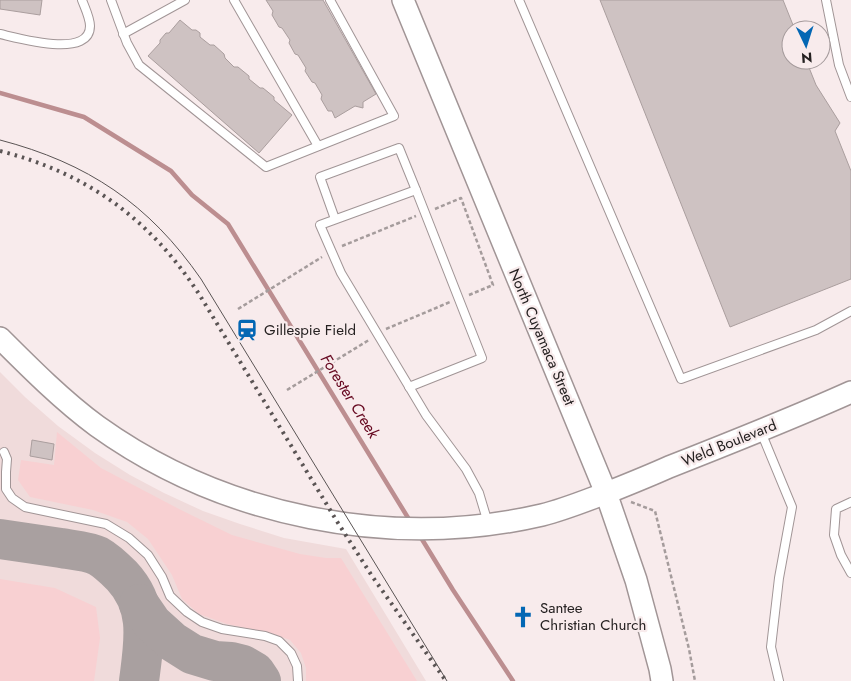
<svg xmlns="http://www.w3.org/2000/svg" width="851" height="681" viewBox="0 0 851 681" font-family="Jost,sans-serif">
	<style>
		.built { fill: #f0dbdb }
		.green { fill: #f8d0d2 }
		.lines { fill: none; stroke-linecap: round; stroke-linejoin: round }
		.stream { stroke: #bc8e90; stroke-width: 4.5 }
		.taxiway { stroke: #a9a0a0; stroke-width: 40 }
		.building { fill: #cec2c2; stroke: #aa9e9e }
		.service-casing { stroke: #a19596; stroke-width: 10 }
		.secondary-casing { stroke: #a19596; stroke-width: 24 }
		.path { stroke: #a59c9c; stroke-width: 2.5; stroke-dasharray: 4 2.5; stroke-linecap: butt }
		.service { stroke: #fff; stroke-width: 8 }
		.secondary { stroke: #fff; stroke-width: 21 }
		.tram { stroke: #5a5454; stroke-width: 1 }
		.rail { stroke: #5a5454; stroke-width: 4; stroke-dasharray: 2.5 5; stroke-linecap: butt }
		.labels { text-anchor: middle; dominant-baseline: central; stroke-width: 4.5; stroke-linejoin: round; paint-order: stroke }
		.poi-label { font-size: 15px; fill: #252121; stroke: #f8ebec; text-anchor: start }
		.street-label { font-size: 15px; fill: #252121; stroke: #f8ebec }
		.water-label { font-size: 16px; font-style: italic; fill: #65071f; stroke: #f8ebec }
	</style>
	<rect width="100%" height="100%" fill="#f8ebec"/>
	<polygon class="built" points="0,372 25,397 58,426 95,453 130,475 164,493 203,511 240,524 284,538 346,549 426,681 0,681"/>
	<g class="green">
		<polygon points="57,432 101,468 181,510 232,535 300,554 326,558 341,558 417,681 306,681 306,668 301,653 290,640 271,633 227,624 199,614 182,599 172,575 148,539 127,522 93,510 30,497 18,480 21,460 54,465"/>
		<polygon points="0,579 55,588 96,607 100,638 94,681 0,681"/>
	</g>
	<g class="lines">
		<g class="stream">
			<polyline points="0,93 84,117 171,171 192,195 228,224 410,521"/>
			<polyline points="420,536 453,590 513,681"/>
		</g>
		<g class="taxiway">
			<path d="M0 539C20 542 41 545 61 548 72 550 88 551 98 556 107 561 115 569 122 576 151 607 144 642 139 681"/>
			<polyline points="139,604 152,623 173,642 192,654 215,661 231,662 243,665 255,672 261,681"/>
		</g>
	</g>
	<g class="building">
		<polygon points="0,0 42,0 40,15 0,9"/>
		<polygon points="266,0 323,0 376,94 363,102 363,108 355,106 335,118 332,111 328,111 321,99 322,95 315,83 312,82 305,71 306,68 298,55 295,54 289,43 290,40 282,28 279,27 272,15 273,11"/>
		<polygon points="600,0 783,0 795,30 791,30 791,60 806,60 816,85 840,123 835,131 851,171 851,279 730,327"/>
		<polygon points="180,20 192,30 196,30 200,33 200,37 210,45 214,45 224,54 225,58 234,67 238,67 249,76 249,79 260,88 263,88 274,97 274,100 292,115 259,153 148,56 160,43 160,40 166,33 169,33"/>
		<polygon points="32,440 54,444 52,460 30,456"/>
	</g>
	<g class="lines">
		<g class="service-casing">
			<g id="service">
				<polyline points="111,0 127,43 139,65 266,167 394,116 330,0"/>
				<polyline points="234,0 318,146"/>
				<polyline points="519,0 681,379 816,330 851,311"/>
				<polyline points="826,0 839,65 851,97"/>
				<path d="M0 34C18 38 90 59 90 26 90 18 85 8 82 0"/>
				<polyline points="123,34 185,0"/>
				<polyline points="335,219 320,177 399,148 416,190 320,225 341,273 426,415 466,469 479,493 488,523"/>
				<polyline points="409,387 482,358 416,190"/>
				<polyline points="761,432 792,507 779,578 771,647 779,681"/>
				<polyline points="4,452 7,459 6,472 6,489 12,498 25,507 106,524 129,538 148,555 162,577 170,596 187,612 202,622 222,629 265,636 279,641 291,653 297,666 298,681"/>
				<polyline points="851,502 836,509 834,535 841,555 851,573"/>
			</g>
		</g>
		<g class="secondary-casing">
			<g id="secondary">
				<polyline points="403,0 606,493 636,580 660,669 662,681"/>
				<path d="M0 338C30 368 63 401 97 426 224 517 391 550 542 515 566 509 587 500 609 492 629 484 649 476 669 467 730 443 791 419 851 392"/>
			</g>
		</g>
		<g class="path">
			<polyline points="435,209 461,198 493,285 469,295"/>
			<polyline points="342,246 416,216"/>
			<polyline points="238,309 322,257"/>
			<polyline points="386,329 450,302"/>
			<polyline points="287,390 369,340"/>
			<polyline points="631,502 655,511 689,649 695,681"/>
		</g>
		<use href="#service" class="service"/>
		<use href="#secondary" class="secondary"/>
		<path class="tram" d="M0 140C88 163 149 204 201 279L447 681"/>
		<path class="rail" d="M0 151C87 173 150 219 199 294L338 523 372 576 446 681"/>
	</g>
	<defs>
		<g id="station-bare" transform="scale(1.725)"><path d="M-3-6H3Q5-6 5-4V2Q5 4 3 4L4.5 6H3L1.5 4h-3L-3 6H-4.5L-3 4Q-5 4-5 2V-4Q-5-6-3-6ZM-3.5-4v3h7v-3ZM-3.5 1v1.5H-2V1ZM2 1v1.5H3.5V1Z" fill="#0367b4" stroke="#f8ebec" stroke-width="2.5" paint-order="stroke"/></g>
		<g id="church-bare" transform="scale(1.725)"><path d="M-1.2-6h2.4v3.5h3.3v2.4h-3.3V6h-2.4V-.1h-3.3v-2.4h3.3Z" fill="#0367b4" stroke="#f8ebec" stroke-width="2.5" paint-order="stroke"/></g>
	</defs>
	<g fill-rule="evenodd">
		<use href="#station-bare" x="247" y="330"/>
		<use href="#church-bare" x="523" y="617"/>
	</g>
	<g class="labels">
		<g class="poi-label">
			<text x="264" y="330">Gillespie Field</text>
			<text x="540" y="608">Santee<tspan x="540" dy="17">Christian Church</tspan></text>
		</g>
		<g class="street-label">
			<text transform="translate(542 337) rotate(67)">North Cuyamaca Street</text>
			<text transform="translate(729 443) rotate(-22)">Weld Boulevard</text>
		</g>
		<g class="water-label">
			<text transform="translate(350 396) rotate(58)">Forester Creek</text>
		</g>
	</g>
	<g transform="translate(806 45) rotate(176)"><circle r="24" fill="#f8ebec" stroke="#a49a9b"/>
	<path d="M0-4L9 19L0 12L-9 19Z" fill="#0367b4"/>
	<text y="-8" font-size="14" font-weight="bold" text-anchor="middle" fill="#252121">N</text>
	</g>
</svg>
